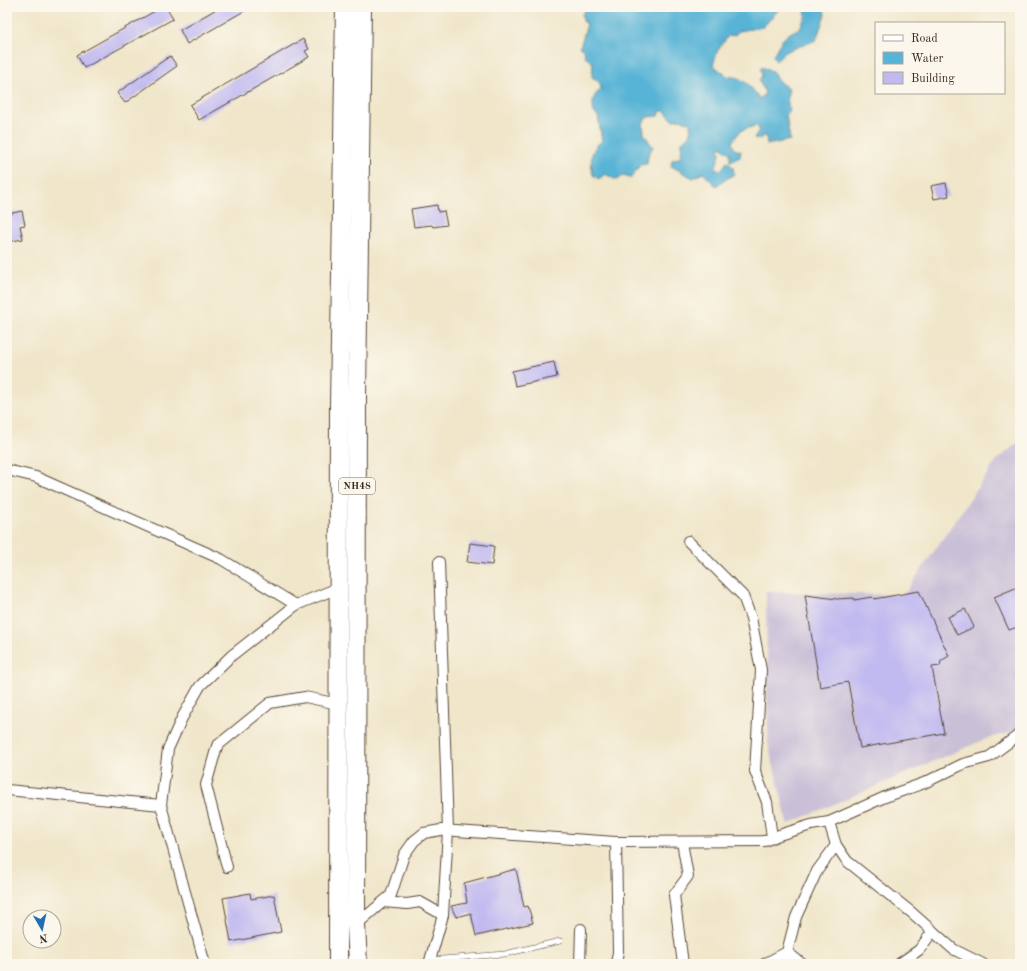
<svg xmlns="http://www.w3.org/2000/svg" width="1027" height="971" viewBox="0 0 1027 971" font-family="'Old Standard TT',serif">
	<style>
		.industrial { fill: #c9bfd7 }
		.water { fill: #58b4d6; stroke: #4a6f7a }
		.building { fill: #c1baf0 }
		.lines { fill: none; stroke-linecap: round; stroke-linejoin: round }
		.lane-casing { stroke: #564638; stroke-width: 6 }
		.street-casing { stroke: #564638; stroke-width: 12 }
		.highway-casing { stroke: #564638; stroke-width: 20 }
		.lane { stroke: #fff; stroke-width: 5 }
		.street { stroke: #fff; stroke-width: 10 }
		.highway { stroke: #fff; stroke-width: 18 }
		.labels { text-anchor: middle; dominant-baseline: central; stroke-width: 3.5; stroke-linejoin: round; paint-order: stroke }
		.shield { fill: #fbf7ec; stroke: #75685c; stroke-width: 1 }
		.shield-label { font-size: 10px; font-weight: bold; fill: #3b2a1e }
	</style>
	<rect width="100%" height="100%" fill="#fbf7ec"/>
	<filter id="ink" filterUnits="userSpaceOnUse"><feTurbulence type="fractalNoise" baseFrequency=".025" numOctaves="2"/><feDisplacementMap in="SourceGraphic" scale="8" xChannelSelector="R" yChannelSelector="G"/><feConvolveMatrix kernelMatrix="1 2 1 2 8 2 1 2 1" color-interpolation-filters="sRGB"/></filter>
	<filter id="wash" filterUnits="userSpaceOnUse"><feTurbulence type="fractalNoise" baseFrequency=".012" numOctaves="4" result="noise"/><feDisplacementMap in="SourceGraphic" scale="16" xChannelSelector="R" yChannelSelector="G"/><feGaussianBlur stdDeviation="0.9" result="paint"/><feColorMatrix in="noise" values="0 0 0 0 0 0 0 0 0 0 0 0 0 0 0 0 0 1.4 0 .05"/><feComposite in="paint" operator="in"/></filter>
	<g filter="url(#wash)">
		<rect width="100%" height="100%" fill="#f0e6ca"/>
		<polygon class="industrial" points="1020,441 1020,731 988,738 788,824 768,743 766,592 904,595 997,460"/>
		<g class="water">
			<path d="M581 7H781L763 27 739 31 735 35 728 36 718 50 713 65 727 76 739 78 749 85 760 99 765 93 759 80 762 76 761 69 762 67 772 71 777 80 789 89 787 97 789 111 786 115 790 140 767 145 766 135 759 139 754 138 759 130 757 125 740 131 732 142 734 149 741 151 740 157 730 162V153L720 146 719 147 720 154 715 169 721 170 727 162 733 167 734 174 716 186 703 173 693 178 671 166 672 160 681 157 682 142 691 134 690 123 680 119 673 120 664 111H661L658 116 647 117 643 123 644 134 653 147 648 155 647 164 640 165 631 178 624 175 617 180 605 174 599 179 593 175C590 161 590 149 602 141L598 116 594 113C592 103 592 95 601 90L600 83 592 77 593 63 585 57 584 50 580 47 587 24 583 21 582 14 585 10Z"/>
			<path d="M804 7H824L825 15 816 40 785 52 776 61 773 56C781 40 784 35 800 28L806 15Z"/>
		</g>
		<g id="blocks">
			<g class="building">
				<polygon points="162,7 166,7 173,19 84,68 77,55"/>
				<polygon points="220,7 251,7 187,44 180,30"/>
				<polygon points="303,39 309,49 305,51 309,57 199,120 190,105"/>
				<polygon points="170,56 177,66 125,103 117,93"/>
				<polygon points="946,183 949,196 934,199 931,186"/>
				<polygon points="437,205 438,212 444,211 447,225 433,227 432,225 414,227 411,209"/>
				<polygon points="22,211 25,225 20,226 23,239 7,242 7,214"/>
				<polygon points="554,362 557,377 515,386 512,371"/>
				<polygon points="470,543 494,546 492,565 467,562"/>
				<polygon points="1020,586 1020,626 1009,630 994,597"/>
				<polygon points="919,591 949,656 941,661 940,666 932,667 944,733 860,748 848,682 820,687 805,595 837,599 854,598 854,600 872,597 874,599"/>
				<polygon points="965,609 974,627 957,635 948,617"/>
				<polygon points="516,869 524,907 528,906 533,923 476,936 471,913 456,917 451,906 467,903 464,883"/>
				<polygon points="250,893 251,899 274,895 281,932 231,942 223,898"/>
			</g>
		</g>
	</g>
	<g filter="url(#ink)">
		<use href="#blocks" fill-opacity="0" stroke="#564638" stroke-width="1"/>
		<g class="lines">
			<g class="lane-casing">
				<polyline id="lane" points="430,960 505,954 560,941"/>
			</g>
			<g class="street-casing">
				<g id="street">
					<polyline points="7,470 36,477 221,559 296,605 338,588"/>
					<polyline points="688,541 743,596 751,618 761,670 755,771 767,802 772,837"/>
					<polyline points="439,562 448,831 443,915"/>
					<polyline points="7,790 161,805"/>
					<polyline points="829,822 836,845 847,861 911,912 953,949 983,964"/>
					<polyline points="682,842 688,876 674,895 683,964"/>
					<polyline points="227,867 206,785 217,746 270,703 305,697 338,704"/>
					<polyline points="383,902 407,904 420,902 443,915 429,964"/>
					<polyline points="356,925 391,895 404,855 414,841 424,833 441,830 616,842 765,841 779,835 811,825 829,822 885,797 924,783 963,764 989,757 1020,734"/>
					<polyline points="205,964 161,805 168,749 182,718 200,686 231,656 296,605"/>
					<polyline points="580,964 581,929"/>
					<polyline points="616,964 618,952 616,842"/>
					<polyline points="764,964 787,952 802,964"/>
					<polyline points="790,964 787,952 796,917 817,871 836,845"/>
					<polyline points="899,964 919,950 933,931"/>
				</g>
			</g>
			<g class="highway-casing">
				<g id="highway">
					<polyline points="338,964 339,407 345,7"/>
					<polyline points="358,964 356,925 357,395 362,7"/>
				</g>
			</g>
			<use href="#lane" class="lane"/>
			<use href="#street" class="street"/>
			<use href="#highway" class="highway"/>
		</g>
	</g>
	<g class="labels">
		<rect class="shield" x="339" y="478" width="36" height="16" rx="3"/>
		<g class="shield-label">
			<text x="357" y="486">NH48</text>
		</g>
	</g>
	<rect width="1027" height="971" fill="none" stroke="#fbf7ec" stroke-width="24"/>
	<rect x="875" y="22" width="130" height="72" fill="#fbf7ec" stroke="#aea59a"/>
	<rect x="883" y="35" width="20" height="6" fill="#ffffff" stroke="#aea59a"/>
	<text x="911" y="42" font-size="12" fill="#3b2a1e">Road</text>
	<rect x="883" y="52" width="20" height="12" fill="#58b4d6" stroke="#aea59a"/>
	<text x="911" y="62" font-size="12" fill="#3b2a1e">Water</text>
	<rect x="883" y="72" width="20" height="12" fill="#c1baf0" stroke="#aea59a"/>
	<text x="911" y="82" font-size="12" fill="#3b2a1e">Building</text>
	<g transform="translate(42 929) rotate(171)"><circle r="19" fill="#fbf7ec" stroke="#aea59a"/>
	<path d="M0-3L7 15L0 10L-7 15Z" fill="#1f6fb2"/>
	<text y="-6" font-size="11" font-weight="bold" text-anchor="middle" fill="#3b2a1e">N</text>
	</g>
</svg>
